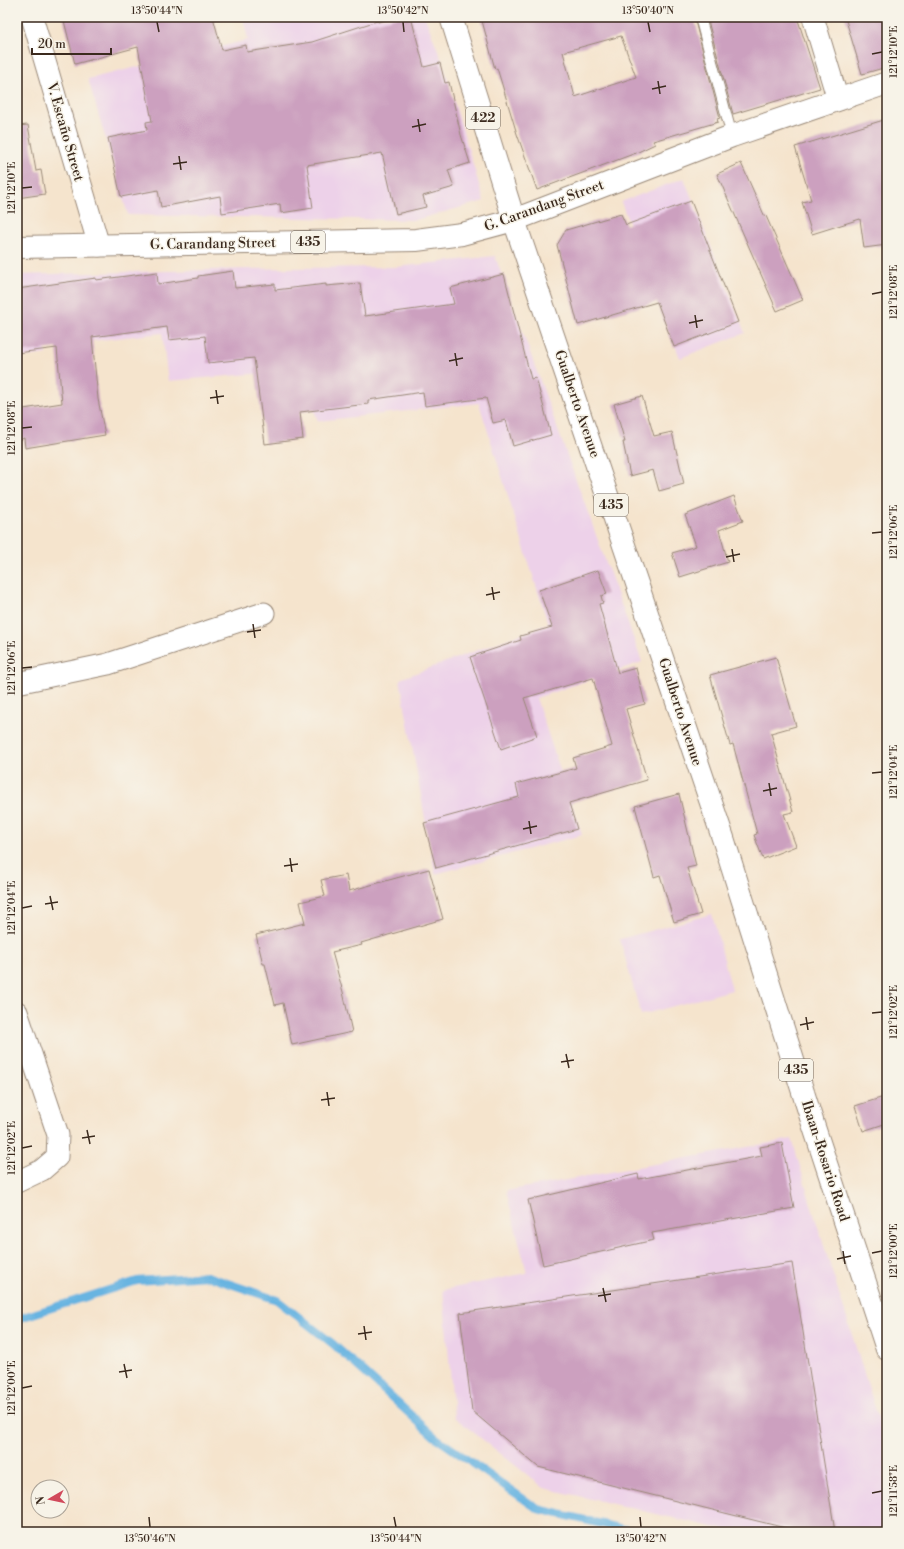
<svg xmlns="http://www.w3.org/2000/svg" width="904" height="1549" viewBox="0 0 904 1549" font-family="'Libre Bodoni',serif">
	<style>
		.built { fill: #edd1e9 }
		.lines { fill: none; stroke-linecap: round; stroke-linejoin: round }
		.stream { stroke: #68b4e1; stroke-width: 8 }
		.building { fill: #cca0bf; fill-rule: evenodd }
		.lane-casing { stroke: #988776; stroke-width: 12 }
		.street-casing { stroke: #988776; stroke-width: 23 }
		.secondary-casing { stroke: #988776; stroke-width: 24 }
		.primary-casing { stroke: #988776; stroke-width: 24 }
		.lane { stroke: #fff; stroke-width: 10 }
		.street { stroke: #fff; stroke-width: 21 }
		.secondary { stroke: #fff; stroke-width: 22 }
		.primary { stroke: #fff; stroke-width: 22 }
		.ticks { fill: none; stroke: #3b2a1e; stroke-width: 1.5 }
		.labels { text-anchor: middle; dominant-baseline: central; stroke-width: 3; stroke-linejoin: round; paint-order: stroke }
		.shield { fill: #f7f3e8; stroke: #73665b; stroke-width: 1 }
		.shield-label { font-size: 13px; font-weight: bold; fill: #3b2a1e }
		.street-label { font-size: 14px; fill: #3b2a1e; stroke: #f7f3e8 }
		.neatline { fill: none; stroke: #3b2a1e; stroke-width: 1.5 }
		.ticks-label { font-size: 10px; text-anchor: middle; fill: #3b2a1e }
	</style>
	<rect width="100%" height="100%" fill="#f7f3e8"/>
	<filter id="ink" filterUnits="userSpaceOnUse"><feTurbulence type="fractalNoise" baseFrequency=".025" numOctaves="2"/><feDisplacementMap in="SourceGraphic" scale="8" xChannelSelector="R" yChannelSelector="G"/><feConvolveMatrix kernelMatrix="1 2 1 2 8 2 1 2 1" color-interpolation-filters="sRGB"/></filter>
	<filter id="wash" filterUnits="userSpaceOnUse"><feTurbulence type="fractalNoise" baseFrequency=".012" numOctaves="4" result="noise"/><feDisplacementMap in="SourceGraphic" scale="16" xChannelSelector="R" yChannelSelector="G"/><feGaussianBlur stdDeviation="0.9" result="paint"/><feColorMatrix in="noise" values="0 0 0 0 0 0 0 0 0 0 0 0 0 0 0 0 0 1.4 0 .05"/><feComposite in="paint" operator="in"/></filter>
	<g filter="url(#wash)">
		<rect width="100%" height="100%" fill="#f5e4cd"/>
		<g class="built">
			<polygon points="243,17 425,17 441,58 484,201 415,220 128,215 88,79 248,40"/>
			<polygon points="684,178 745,333 680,358 621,202"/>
			<polygon points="495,256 642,662 536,698 582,835 435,874 400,679 548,624 479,403 318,421 299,370 168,381 162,333 45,346 46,354 17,358 17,275 290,268 397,267"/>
			<polygon points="712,914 732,990 641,1015 620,939"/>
			<polygon points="792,1139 813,1211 887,1446 887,1532 734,1532 544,1488 454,1417 443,1290 527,1273 506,1191"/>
		</g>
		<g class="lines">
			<polyline class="stream" points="17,1319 137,1281 207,1276 277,1300 333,1344 435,1437 538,1509 636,1532"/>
		</g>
		<g id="blocks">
			<g class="building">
				<polygon points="63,17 213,17 222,50 246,45 247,52 312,42 377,21 378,22 398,17 411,17 424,67 440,63 445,83 449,82 461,135 470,163 448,170 454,187 423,196 426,207 396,214 382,153 307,165 313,208 281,213 280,204 222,213 220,196 161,207 158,190 121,197 108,138 147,130 146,122 152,121 138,47 75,64"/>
				<path d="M481 17H694L720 118 717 119 718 122 653 141 655 144 636 153 537 190 517 134 497 68 495 69ZM621 36 636 77 575 97 563 52Z"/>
				<polygon points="707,17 797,17 820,88 733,114"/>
				<polygon points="845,17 887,17 887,67 862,74"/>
				<polygon points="887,119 887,245 864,248 860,219 812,234 802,202 811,200 795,147"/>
				<polygon points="28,125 36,171 41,170 45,194 17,198 17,126"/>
				<polygon points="741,163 765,217 766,216 803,300 777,311 717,174"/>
				<polygon points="691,201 738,322 674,347 657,302 578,325 557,245 566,230 621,214 626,225"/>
				<polygon points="233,271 235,288 275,284 275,290 326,284 326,286 360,283 365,316 454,304 450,288 504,274 531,379 536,378 551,435 513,446 506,420 493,423 486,398 425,406 423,392 368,400 368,404 300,412 303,439 265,444 254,358 208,363 205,336 169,340 167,327 92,337 98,399 105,435 25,448 24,438 17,441 17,410 62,403 57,348 17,353 17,289 96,278 96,280 157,272 158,284 198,278 198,276"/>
				<polygon points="642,396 654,436 672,432 684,484 659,491 653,470 630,476 623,442 625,442 614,404"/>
				<polygon points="734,496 743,521 719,530 728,562 680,577 672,553 696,546 685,515"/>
				<polygon points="598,570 607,594 601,596 603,603 599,604 618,673 636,668 645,704 626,709 647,780 569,803 577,829 436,868 424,823 519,797 516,784 576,768 573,758 612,746 593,678 524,698 537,736 501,749 470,657 521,640 520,636 552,627 539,590"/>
				<polygon points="776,657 796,726 771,733 793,812 784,814 796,846 763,859 754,835 757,834 733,744 730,745 710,675"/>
				<polygon points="679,794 696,866 687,868 701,914 674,922 660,875 654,877 635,806"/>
				<polygon points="429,869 443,919 361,943 362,945 332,952 343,992 352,1032 292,1045 283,1003 275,1005 265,964 263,964 256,935 305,923 300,902 325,896 321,880 346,875 349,891"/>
				<polygon points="887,1096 887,1123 863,1131 855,1106"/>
				<polygon points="782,1143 794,1208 652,1233 654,1240 543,1265 528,1200 638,1174 639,1179 762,1156 760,1147"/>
				<polygon points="792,1263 835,1532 802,1532 538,1467 472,1411 460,1313"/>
			</g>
		</g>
	</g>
	<g filter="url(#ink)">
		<use href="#blocks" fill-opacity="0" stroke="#988776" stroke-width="1"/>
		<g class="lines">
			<g class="lane-casing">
				<polyline id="lane" points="700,17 732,136"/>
			</g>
			<g class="street-casing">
				<g id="street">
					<polyline points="32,17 99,246"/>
					<polyline points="813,17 838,100"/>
					<polyline points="17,683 108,664 264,613"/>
					<polyline points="17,1012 58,1135 57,1157 42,1170 17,1182"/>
				</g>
			</g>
			<g class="secondary-casing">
				<polyline id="secondary" points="514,220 732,136 887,83"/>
			</g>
			<g class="primary-casing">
				<g id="primary">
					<polyline points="451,17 514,220 723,838 814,1127 887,1349"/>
					<polyline points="17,247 416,240 462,234 514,220"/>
				</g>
			</g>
			<use href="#lane" class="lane"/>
			<use href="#street" class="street"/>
			<use href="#secondary" class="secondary"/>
			<use href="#primary" class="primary"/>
		</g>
	</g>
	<path class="ticks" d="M157 22 159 32M403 22 404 32M648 22 650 32M872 54 882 52M658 81 660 94M652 89 666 86M418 119 420 132M412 127 426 124M179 156 181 170M173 164 187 162M22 188 32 187M872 294 882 292M695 315 697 328M689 323 703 320M455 353 457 366M449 361 463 358M216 390 218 404M210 398 224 396M22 428 32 427M872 533 882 532M732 549 734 562M726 557 740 554M492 587 494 600M486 595 500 592M253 624 255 638M247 632 261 630M22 668 32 667M872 773 882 772M769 783 771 796M763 791 777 788M529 821 531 834M523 829 537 826M290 858 292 872M284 866 298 864M50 896 53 910M45 904 58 902M22 908 32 906M872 1013 882 1012M806 1017 808 1030M800 1025 814 1022M566 1054 569 1068M561 1062 574 1060M327 1092 329 1106M321 1100 335 1098M87 1130 90 1144M82 1138 95 1136M22 1148 32 1146M843 1251 845 1264M872 1253 882 1251M837 1259 851 1256M603 1288 606 1302M598 1296 611 1294M364 1326 366 1340M358 1334 372 1332M124 1364 127 1378M119 1372 132 1370M22 1388 32 1386M872 1493 882 1491M149 1517 150 1527M394 1517 396 1527M640 1517 641 1527"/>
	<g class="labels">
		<g class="shield">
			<rect x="466" y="107" width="34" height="22" rx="3"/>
			<rect x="291" y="231" width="34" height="22" rx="3"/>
			<rect x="594" y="494" width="34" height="22" rx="3"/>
			<rect x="779" y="1059" width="34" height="22" rx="3"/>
		</g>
		<g class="shield-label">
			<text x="483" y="118">422</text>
			<text x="308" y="242">435</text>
			<text x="611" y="505">435</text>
			<text x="796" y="1070">435</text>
		</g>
		<g class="street-label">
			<text transform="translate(65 132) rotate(74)">V. Escaño Street</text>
			<text transform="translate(544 206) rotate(-20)">G. Carandang Street</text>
			<text transform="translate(213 244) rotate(-1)">G. Carandang Street</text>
			<text transform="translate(577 404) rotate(71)">Gualberto Avenue</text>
			<text transform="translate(680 712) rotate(72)">Gualberto Avenue</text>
			<text transform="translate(825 1161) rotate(72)">Ibaan-Rosario Road</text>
		</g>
	</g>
	<rect width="904" height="1549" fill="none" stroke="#f7f3e8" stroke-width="44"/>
	<g transform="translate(50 1499) rotate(261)"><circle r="19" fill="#f7f3e8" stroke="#aca397"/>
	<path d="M0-3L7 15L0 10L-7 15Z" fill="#d1495b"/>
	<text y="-6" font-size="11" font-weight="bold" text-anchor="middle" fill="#3b2a1e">N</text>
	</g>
	<path d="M32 48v6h79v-6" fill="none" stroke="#3b2a1e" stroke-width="2"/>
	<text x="38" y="48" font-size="12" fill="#3b2a1e" stroke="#f7f3e8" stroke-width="3" paint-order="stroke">20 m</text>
	<rect x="22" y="22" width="860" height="1505" class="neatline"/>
	<g class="ticks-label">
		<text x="157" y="14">13°50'44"N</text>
		<text x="403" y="14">13°50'42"N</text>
		<text x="648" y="14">13°50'40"N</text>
		<text transform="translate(893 52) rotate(-90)" y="4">121°12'10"E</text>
		<text transform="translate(11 188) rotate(-90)" y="4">121°12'10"E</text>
		<text transform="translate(893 292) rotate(-90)" y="4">121°12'08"E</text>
		<text transform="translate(11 428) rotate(-90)" y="4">121°12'08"E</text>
		<text transform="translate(893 532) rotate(-90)" y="4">121°12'06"E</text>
		<text transform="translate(11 668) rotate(-90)" y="4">121°12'06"E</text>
		<text transform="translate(893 772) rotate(-90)" y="4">121°12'04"E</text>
		<text transform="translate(11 908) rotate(-90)" y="4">121°12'04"E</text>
		<text transform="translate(893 1012) rotate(-90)" y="4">121°12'02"E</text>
		<text transform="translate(11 1148) rotate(-90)" y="4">121°12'02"E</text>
		<text transform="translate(893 1251) rotate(-90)" y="4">121°12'00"E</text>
		<text transform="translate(11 1388) rotate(-90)" y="4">121°12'00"E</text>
		<text transform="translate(893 1491) rotate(-90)" y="4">121°11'58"E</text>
		<text x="150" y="1542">13°50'46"N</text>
		<text x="396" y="1542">13°50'44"N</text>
		<text x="641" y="1542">13°50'42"N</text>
	</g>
</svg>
